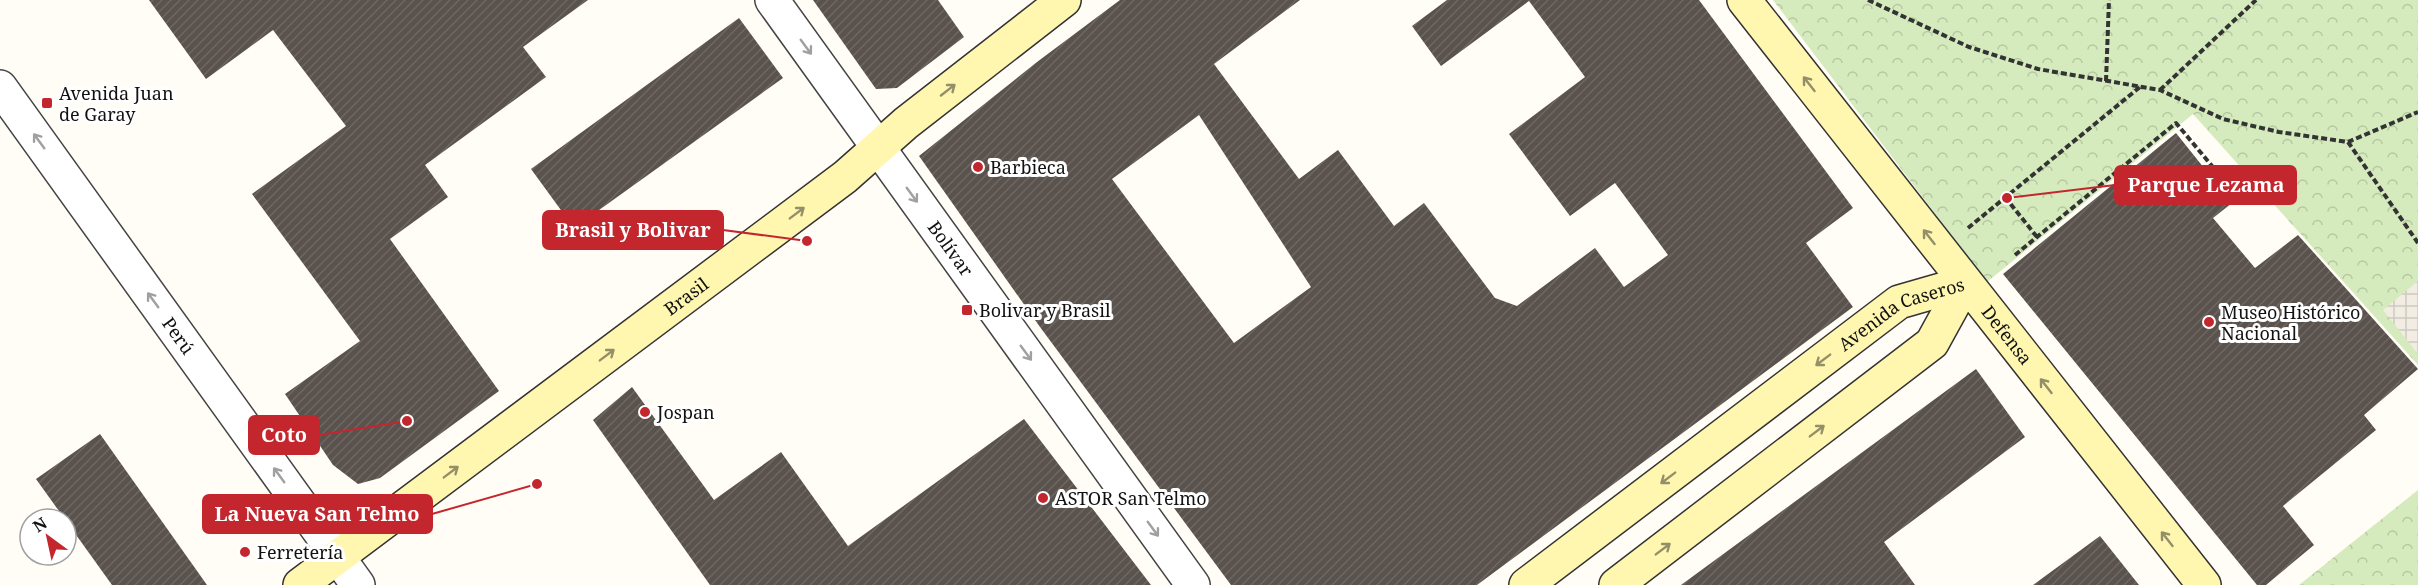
<svg xmlns="http://www.w3.org/2000/svg" width="2418" height="585" viewBox="0 0 2418 585" font-family="'Noto Serif',serif">
	<style>
		.park { fill: url(#park-crowns) }
		.plaza { fill: url(#plaza-grid) }
		.building { fill: url(#building-hatch); fill-rule: evenodd }
		.lines { fill: none; stroke-linecap: round; stroke-linejoin: round }
		.street-casing { stroke: #444; stroke-width: 36 }
		.secondary-casing { stroke: #333; stroke-width: 36 }
		.path { stroke: #333; stroke-width: 4; stroke-dasharray: 6 3; stroke-linecap: butt }
		.street { stroke: #fff; stroke-width: 33 }
		.secondary { stroke: #fff6b0; stroke-width: 33 }
		.oneway { stroke: #a0a0a0 }
		.oneway2 { stroke: #948f68 }
		.poi-dot { fill: #c4262e; stroke: #fff; stroke-width: 2 }
		.labels { text-anchor: middle; dominant-baseline: central; stroke-width: 6; stroke-linejoin: round; paint-order: stroke }
		.poi-label { font-size: 18px; fill: #111; stroke: #fff; text-anchor: start }
		.street-label { font-size: 18px; fill: #111; stroke: #fff }
		.leader { fill: none; stroke: #c4262e; stroke-width: 2 }
		.callout-dot { fill: #c4262e; stroke: #fff; stroke-width: 2 }
		.callout { fill: #c4262e; stroke: #c4262e; stroke-width: 2 }
		.callout-label { font-size: 20px; text-anchor: middle; font-weight: bold; fill: #fff }
	</style>
	<defs>
		<pattern id="park-crowns" width="20" height="18" patternUnits="userSpaceOnUse" patternTransform="scale(1.5)"><rect width="20" height="18" fill="#d5ebbd"/><path d="M2 6a3 3 0 1 1 6 0M12 15a3 3 0 1 1 6 0" fill="none" stroke="#b6c8a1"/></pattern>
		<pattern id="plaza-grid" width="8" height="8" patternUnits="userSpaceOnUse" patternTransform="scale(1.5)"><rect width="8" height="8" fill="#f1ede2"/><path d="M0 4h8M4 0v8" fill="none" stroke="#cecac1"/></pattern>
		<pattern id="building-hatch" width="6" height="6" patternUnits="userSpaceOnUse" patternTransform="scale(1.5)"><rect width="6" height="6" fill="#5a524d"/><path d="M-1 1l2-2M0 6l6-6M5 7l2-2" fill="none" stroke="#6d6662"/></pattern>
	</defs>
	<rect width="100%" height="100%" fill="#fffdf5"/>
	<g class="park">
		<polygon points="1773,0 2418,0 2418,365 2193,114 1987,282"/>
		<polygon points="2418,490 2418,585 2299,585"/>
	</g>
	<polygon class="plaza" points="2418,281 2418,354 2383,310"/>
	<g class="building">
		<polygon points="149,0 588,0 523,47 546,77 425,165 448,197 390,239 499,391 380,478 358,484 333,465 285,394 360,341 252,194 346,126 273,30 206,79"/>
		<polygon points="813,0 938,0 964,37 897,88 876,89"/>
		<path d="M1120 0H1300L1214 64 1299 179 1338 150 1394 226 1424 203 1495 298 1517 306 1595 248 1624 287 1668 255 1615 183 1570 216 1509 134 1585 77 1529 1 1441 66 1412 26 1447 0H1699L1853 208 1806 243 1853 307 1477 585H1231L1040 327 919 156 1037 62ZM1199 115 1311 287 1234 343 1112 179Z"/>
		<polygon points="739,18 783,78 574,228 531,169"/>
		<polygon points="2176,133 2232,203 2213,218 2255,268 2298,235 2418,369 2364,415 2376,430 2283,506 2314,545 2266,585 2257,585 2003,274"/>
		<polygon points="1976,369 2025,437 1884,542 1915,585 1681,585"/>
		<polygon points="632,387 714,500 781,452 848,546 1024,419 1151,585 710,585 593,420"/>
		<polygon points="100,434 207,585 112,585 36,479"/>
		<polygon points="2100,536 2139,585 2033,585"/>
	</g>
	<g class="lines">
		<g class="street-casing">
			<g id="street">
				<path id="s1" d="M772 0 1193 585"/>
				<path id="s2" d="M0 87 358 585"/>
			</g>
		</g>
		<g class="secondary-casing">
			<g id="secondary">
				<path id="s3" d="M1744 0 2204 585"/>
				<path id="s4" d="M300 585 845 177 906 123 1064 0"/>
				<path id="s5" d="M1526 585 1899 302 1965 283"/>
				<polyline points="1616,585 1932,343 1965,283"/>
			</g>
		</g>
		<g class="path">
			<polyline points="1868,0 1969,47 2038,69 2160,90 2223,119 2279,132 2348,142 2418,112"/>
			<polyline points="2106,81 2109,0"/>
			<polyline points="2160,90 2256,0"/>
			<polyline points="2348,142 2418,243"/>
			<polyline points="2005,197 2037,237"/>
			<polyline points="1968,228 2140,87"/>
			<polyline points="2015,255 2176,123 2238,197"/>
		</g>
		<use href="#street" class="street"/>
		<use href="#secondary" class="secondary"/>
	</g>
	<defs><path id="oneway-shaft" d="M-6 0H5M1.5-3L5.5 0L1.5 3" fill="none" stroke-width="1.6" stroke-linecap="round" stroke-linejoin="round" transform="scale(1.5)"/></defs>
	<g class="oneway">
		<use href="#oneway-shaft" transform="translate(806 47) rotate(54)"/>
		<use href="#oneway-shaft" transform="translate(39 141) rotate(-126)"/>
		<use href="#oneway-shaft" transform="translate(912 195) rotate(54)"/>
		<use href="#oneway-shaft" transform="translate(153 300) rotate(-126)"/>
		<use href="#oneway-shaft" transform="translate(1026 353) rotate(54)"/>
		<use href="#oneway-shaft" transform="translate(279 475) rotate(-126)"/>
		<use href="#oneway-shaft" transform="translate(1153 529) rotate(54)"/>
	</g>
	<g class="oneway2">
		<use href="#oneway-shaft" transform="translate(1809 84) rotate(-128)"/>
		<use href="#oneway-shaft" transform="translate(948 90) rotate(-38)"/>
		<use href="#oneway-shaft" transform="translate(797 213) rotate(-37)"/>
		<use href="#oneway-shaft" transform="translate(1929 237) rotate(-128)"/>
		<use href="#oneway-shaft" transform="translate(607 355) rotate(-37)"/>
		<use href="#oneway-shaft" transform="translate(1823 360) rotate(143)"/>
		<use href="#oneway-shaft" transform="translate(2046 386) rotate(-128)"/>
		<use href="#oneway-shaft" transform="translate(1817 431) rotate(-37)"/>
		<use href="#oneway-shaft" transform="translate(451 472) rotate(-37)"/>
		<use href="#oneway-shaft" transform="translate(1668 478) rotate(143)"/>
		<use href="#oneway-shaft" transform="translate(2167 539) rotate(-128)"/>
		<use href="#oneway-shaft" transform="translate(1663 549) rotate(-37)"/>
	</g>
	<g class="poi-dot">
		<rect x="41" y="97" width="12" height="12" rx="3"/>
		<circle cx="978" cy="167" r="6"/>
		<rect x="961" y="304" width="12" height="12" rx="3"/>
		<circle cx="2209" cy="322" r="6"/>
		<circle cx="645" cy="412" r="6"/>
		<circle cx="1043" cy="498" r="6"/>
		<circle cx="245" cy="552" r="6"/>
	</g>
	<g class="labels">
		<g class="poi-label">
			<text x="59" y="93">Avenida Juan<tspan x="59" dy="21">de Garay</tspan></text>
			<text x="990" y="167">Barbieca</text>
			<text x="979" y="310">Bolivar y Brasil</text>
			<text x="2221" y="312">Museo Histórico<tspan x="2221" dy="21">Nacional</tspan></text>
			<text x="657" y="412">Jospan</text>
			<text x="1055" y="498">ASTOR San Telmo</text>
			<text x="257" y="552">Ferretería</text>
		</g>
		<g class="street-label">
			<text stroke="none"><textPath href="#s1" startOffset="306">Bolívar</textPath></text>
			<text stroke="none"><textPath href="#s4" startOffset="482">Brasil</textPath></text>
			<text stroke="none"><textPath href="#s5" startOffset="465">Avenida Caseros</textPath></text>
			<text stroke="none"><textPath href="#s2" startOffset="306">Perú</textPath></text>
			<text stroke="none"><textPath href="#s3" startOffset="426">Defensa</textPath></text>
		</g>
	</g>
	<path class="leader" d="M2007 198L2115 185M807 241L723 230M407 421L319 435M537 484L432 514"/>
	<g class="callout-dot">
		<circle cx="2007" cy="198" r="6"/>
		<circle cx="807" cy="241" r="6"/>
		<circle cx="407" cy="421" r="6"/>
		<circle cx="537" cy="484" r="6"/>
	</g>
	<g class="callout">
		<rect x="2115" y="166" width="181" height="38" rx="6"/>
		<rect x="543" y="211" width="180" height="38" rx="6"/>
		<rect x="249" y="416" width="70" height="38" rx="6"/>
		<rect x="203" y="495" width="229" height="38" rx="6"/>
	</g>
	<g class="callout-label">
		<text x="2206" y="192">Parque Lezama</text>
		<text x="633" y="237">Brasil y Bolivar</text>
		<text x="284" y="442">Coto</text>
		<text x="317" y="521">La Nueva San Telmo</text>
	</g>
	<g transform="translate(48 537) rotate(327)"><circle r="28" fill="#ffffff" stroke="#a0a0a0" stroke-width="1.5"/>
	<path d="M0-4.5L10 22L0 15L-10 22Z" fill="#c4262e"/>
	<text y="-9" font-size="16" font-weight="bold" text-anchor="middle" fill="#111111">N</text>
	</g>
</svg>
